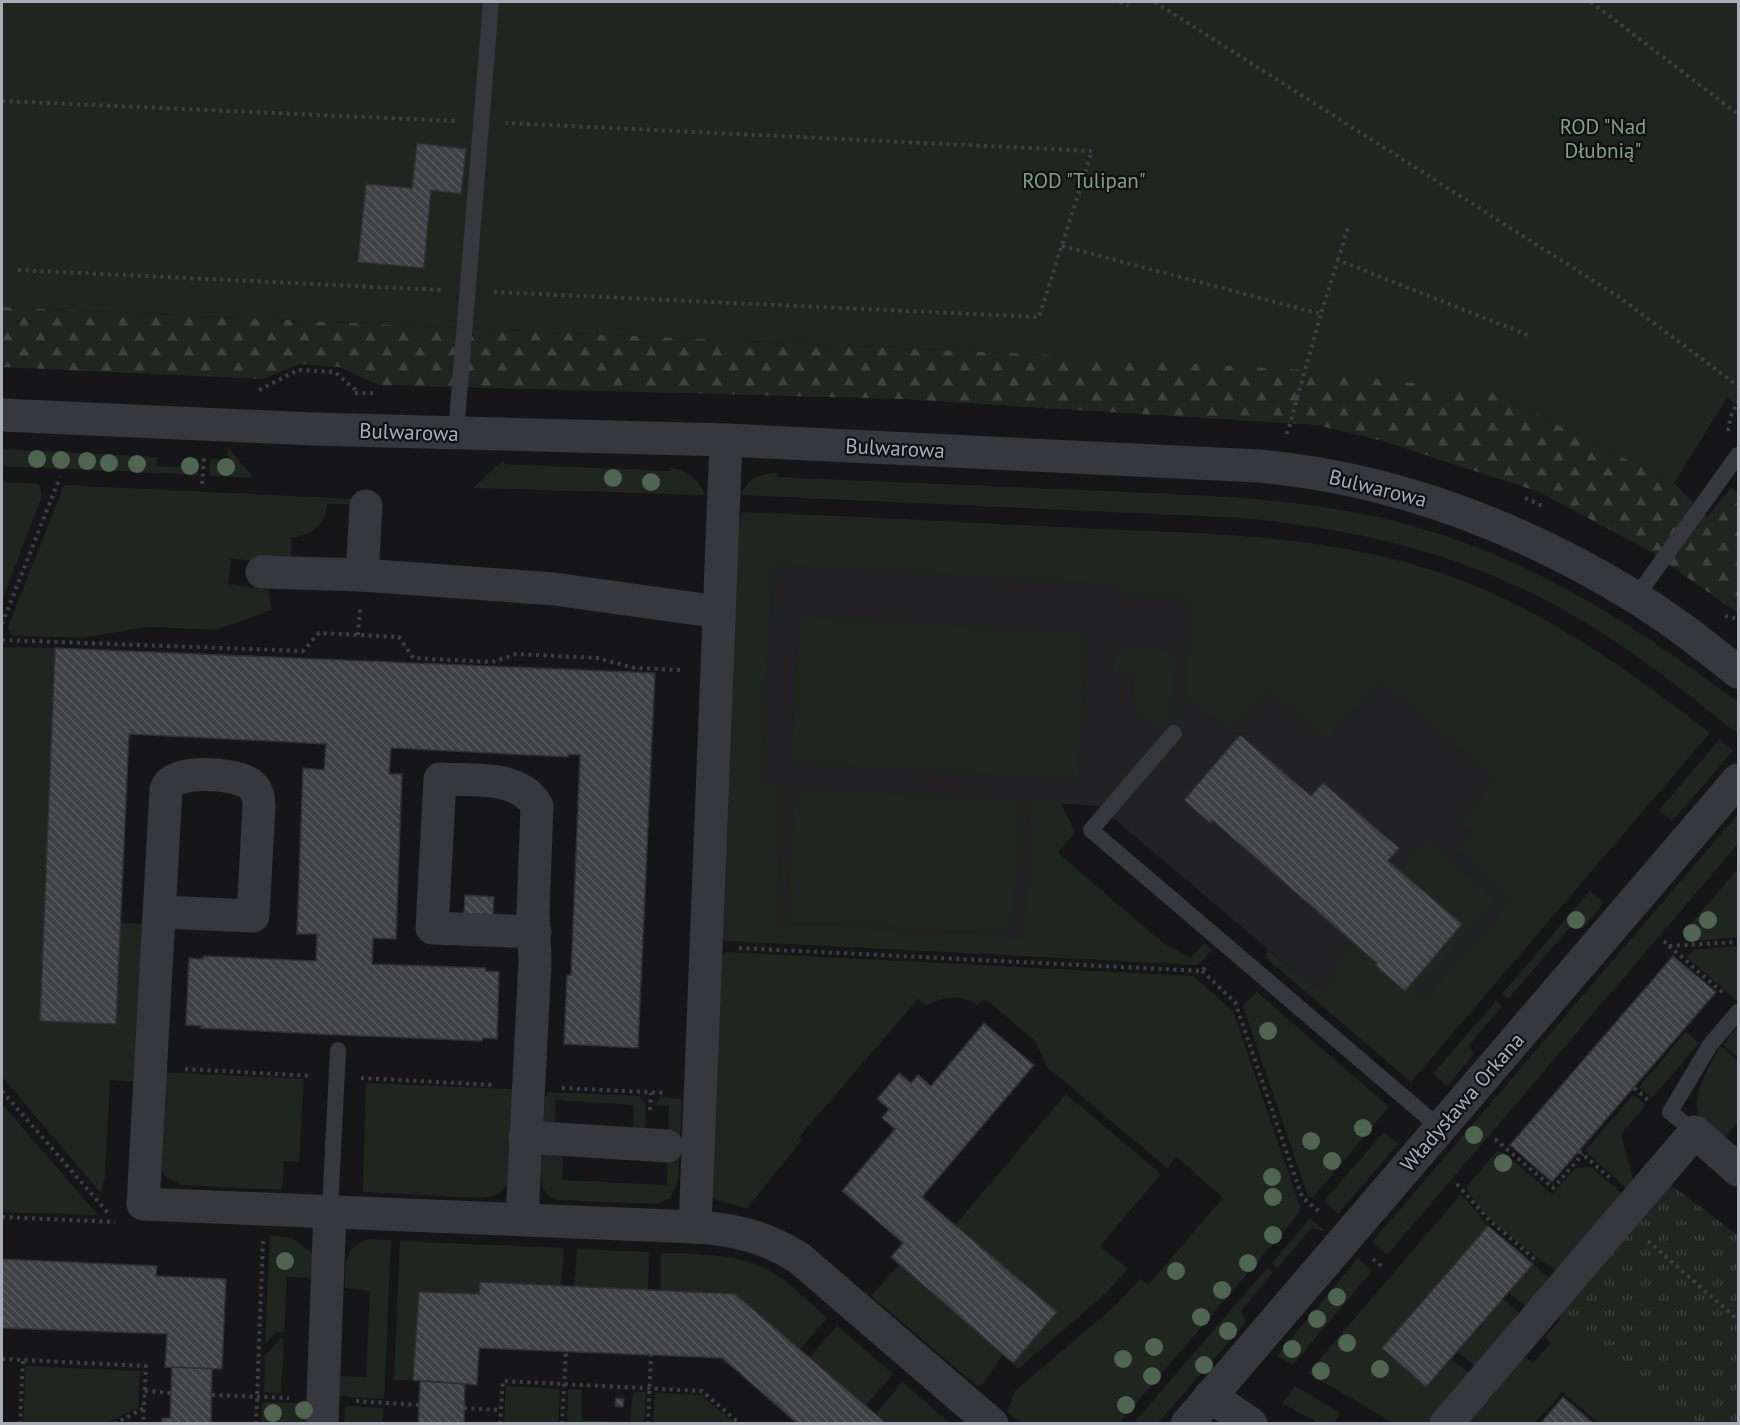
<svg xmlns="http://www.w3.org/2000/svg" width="1740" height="1425" viewBox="0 0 1740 1425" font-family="'PT Sans',sans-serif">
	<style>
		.built { fill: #222225 }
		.green { fill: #1e261f }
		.forest { fill: url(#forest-firs) }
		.park { fill: url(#park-tufts) }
		.building { fill: url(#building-back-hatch); stroke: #303034; stroke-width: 1.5 }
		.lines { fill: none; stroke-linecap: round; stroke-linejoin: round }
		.path { stroke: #3d3f44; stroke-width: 4; stroke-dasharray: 3 4.5; stroke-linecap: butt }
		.service { stroke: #37383d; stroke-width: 16 }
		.minor { stroke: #37383d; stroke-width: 33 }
		.tertiary { stroke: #37383d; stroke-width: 33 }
		.tree { fill: #506452 }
		.labels { text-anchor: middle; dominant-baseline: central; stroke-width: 4.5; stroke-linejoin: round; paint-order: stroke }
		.park-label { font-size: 21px; fill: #7fa381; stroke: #111113 }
		.street-label { font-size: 21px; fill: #a8adb8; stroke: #111113 }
	</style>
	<defs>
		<pattern id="forest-firs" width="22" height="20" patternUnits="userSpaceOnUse" patternTransform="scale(1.5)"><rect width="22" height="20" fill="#1e261f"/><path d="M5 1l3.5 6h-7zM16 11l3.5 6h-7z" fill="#3c433d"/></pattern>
		<pattern id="park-tufts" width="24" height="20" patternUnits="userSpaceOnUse" patternTransform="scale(1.5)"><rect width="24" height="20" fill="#1e261f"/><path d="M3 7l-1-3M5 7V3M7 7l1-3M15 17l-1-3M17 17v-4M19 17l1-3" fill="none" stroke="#3c433d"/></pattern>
		<pattern id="building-back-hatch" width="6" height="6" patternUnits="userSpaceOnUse" patternTransform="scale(1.5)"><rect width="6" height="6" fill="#404145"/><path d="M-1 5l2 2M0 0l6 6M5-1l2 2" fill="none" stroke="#595a5e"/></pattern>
	</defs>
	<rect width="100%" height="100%" fill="#161618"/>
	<polygon class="built" points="766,536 1201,551 1685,739 1407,1067 1099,806 1043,802 1035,946 749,932"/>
	<g class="green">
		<polygon points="2,2 1738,2 1738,406 1727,398 1674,483 1492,392 1027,354 2,307"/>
		<polygon points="228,448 254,478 209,476 210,459 228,460"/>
		<polygon points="2,449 157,457 157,466 184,467 184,458 198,458 198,475 2,466"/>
		<path d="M503 460 505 464 669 471 671 468C688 470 699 480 705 495L473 488Z"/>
		<path d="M777 473V477C886 482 994 486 1103 491 1222 496 1340 498 1454 539 1560 576 1650 637 1738 702V734C1686 693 1634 650 1576 617 1469 555 1365 530 1243 518L740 495C748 478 759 474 777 473Z"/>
		<polygon points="2,482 39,484 42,496 2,600"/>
		<path d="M64 485 352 499V504H327C325 526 312 535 291 538V563L231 559 228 584 269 590 271 610 216 630 148 627 80 638 11 635 8 627Z"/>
		<path d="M742 512C862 517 981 523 1100 529 1216 534 1332 535 1444 574 1546 610 1625 668 1710 733L1411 1082 1266 958 1268 950 1322 993 1334 977 1336 961 1352 941 1405 990 1462 924 1399 870 1426 838 1497 900 1414 994 1421 1002 1512 899 1455 849 1470 831 1459 821 1495 779 1380 681 1328 740 1268 690 1230 733 1192 702 1189 704 1184 699 1189 598 1121 595 1120 585 773 565 760 784H781L777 923 1023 938 1031 799 1060 801 1075 832 1058 853 1163 943 1191 958 1204 943 1212 950 1198 965 726 941 721 939 738 531Z"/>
		<polygon points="800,616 1086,633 1078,780 791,763"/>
		<polygon points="1115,646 1176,650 1173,722 1162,734 1133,708 1134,674 1113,672"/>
		<polygon points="2,647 55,648 41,1021 116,1024 120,923 145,924 138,1082 110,1080 105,1177 101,1193 2,1077"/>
		<polygon points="1720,739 1733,751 1672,821 1659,810"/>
		<polygon points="795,788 1020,800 1013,933 787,921"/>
		<polygon points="1738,814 1738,844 1387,1255 1372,1242"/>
		<polygon points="1738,869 1738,937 1687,942 1684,932"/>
		<polygon points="1590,891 1604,902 1583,928 1571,926 1508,999 1502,994"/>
		<polygon points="1738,946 1738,999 1737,1001 1687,957 1694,950"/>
		<path d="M726 952 1193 976 1233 1011 1300 1207 1299 1213 1119 1423 1021 1424 1007 1412 1015 1391 1117 1304 1140 1279 1148 1285 1223 1198 1177 1157 1167 1168 1047 1067 1036 1042 988 1001 983 1000 977 1005C961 993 943 997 926 1006L918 999 799 1137 802 1140 747 1208 719 1201 712 1196 719 956Z"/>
		<polygon points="1257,992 1389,1107 1313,1197 1308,1196 1243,1006"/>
		<polygon points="1496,1001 1502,1006 1469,1045 1474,1054 1447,1086 1433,1074"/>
		<polygon points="1738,1026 1738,1057 1723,1045"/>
		<polygon points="1686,1032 1699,1043 1652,1098 1639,1087"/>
		<path d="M1721 1046 1738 1062V1122L1721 1142C1716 1136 1705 1129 1701 1121 1689 1098 1709 1065 1721 1046Z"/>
		<polygon points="161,1072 304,1079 299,1162 284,1161 282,1190 182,1185 167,1178 158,1166"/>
		<path d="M366 1083 513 1089 509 1181C503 1194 493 1197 480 1198L363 1192Z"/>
		<polygon points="549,1092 639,1096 646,1104 645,1131 633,1131 634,1105 556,1100 554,1127 543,1126 545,1097"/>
		<polygon points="1066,1094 1161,1174 1100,1246 1128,1269 1106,1293 1018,1369 1013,1363 1056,1311 955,1225"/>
		<polygon points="1633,1095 1646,1105 1621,1134 1635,1187 1631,1192 1585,1151"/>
		<path d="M661 1097 682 1099 678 1181 670 1198 656 1204 557 1200C536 1193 542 1170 543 1153H563L562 1180 667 1185 669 1106 654 1105Z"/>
		<polygon points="2,1104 98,1215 2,1212"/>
		<polygon points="1384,1132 1398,1144 1338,1214 1324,1201"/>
		<path d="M1497 1151 1503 1152 1552 1194 1576 1168 1591 1167 1627 1198 1561 1276C1532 1252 1483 1221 1466 1187Z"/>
		<polygon points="1461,1194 1488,1226 1382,1348 1426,1387 1451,1359 1474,1377 1434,1423 1393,1423 1308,1373"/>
		<polygon points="1310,1218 1326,1232 1312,1228 1277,1268 1272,1263"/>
		<polygon points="270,1235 292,1238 312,1253 313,1273 310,1278 287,1277 284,1332 277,1332 265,1344"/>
		<path d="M369 1239 391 1240 384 1399 339 1396V1379L342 1376 366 1377 370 1291 345 1288C345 1265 343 1247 369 1239Z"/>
		<polygon points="400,1241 564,1248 561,1286 480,1282 479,1294 419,1292 413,1380 394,1380"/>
		<polygon points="577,1249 649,1252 648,1290 574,1287"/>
		<path d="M661 1253C693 1254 727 1253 757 1265 784 1275 806 1300 827 1318L800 1349 735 1294 661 1291Z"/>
		<polygon points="1358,1258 1372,1271 1293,1365 1277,1356"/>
		<polygon points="1533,1264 1555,1283 1531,1311 1508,1292"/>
		<polygon points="899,1265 1003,1354 983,1384 977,1386 871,1296"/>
		<polygon points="1267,1268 1273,1272 1241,1311 1246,1322 1158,1423 1134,1423"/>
		<polygon points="1588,1278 1715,1423 1599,1423 1562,1392 1535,1423 1459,1424 1520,1352 1533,1363 1551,1343 1545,1337 1561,1318 1557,1314"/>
		<polygon points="1503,1299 1525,1318 1480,1371 1457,1351"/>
		<polygon points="837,1326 893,1374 866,1405 810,1357"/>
		<polygon points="280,1339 284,1339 281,1393 264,1392 265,1356"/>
		<polygon points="26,1366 140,1371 138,1408 107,1423 23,1423"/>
		<polygon points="902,1382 950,1423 887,1423 876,1414"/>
		<polygon points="506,1386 560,1389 558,1423 504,1423"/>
		<polygon points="1295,1386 1340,1413 1334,1423 1318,1423 1282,1403"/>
		<polygon points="568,1389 582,1390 581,1420 630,1422 633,1392 646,1392 644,1423 567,1423"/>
		<polygon points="655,1393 701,1395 734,1423 653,1423"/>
		<polygon points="262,1402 307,1403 306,1423 261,1424"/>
		<polygon points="345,1406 383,1408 383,1423 344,1423"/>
	</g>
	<polygon class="forest" points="2,307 1027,354 1303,370 1492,392 1674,483 1707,517 1731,488 1738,494 1738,613 1648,550 1539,492 1383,441 1317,425 901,399 379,385 339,367 300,364 263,379 2,367"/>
	<polygon class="park" points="1671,1185 1738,1235 1738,1423 1694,1423 1563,1310"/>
	<g class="building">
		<polygon points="417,143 466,149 461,194 431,190 424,268 358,262 366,184 412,188"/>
		<polygon points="55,648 655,673 638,1048 564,1044 567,975 571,975 580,755 568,754 568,757 391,748 389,774 402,774 396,939 373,938 372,964 486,968 485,971 499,972 497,1039 483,1038 482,1041 338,1035 200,1028 201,1026 186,1025 189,958 203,959 204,956 316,961 317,934 297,934 303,768 324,770 326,744 129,734 116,1024 40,1021"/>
		<polygon points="1240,735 1311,796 1323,783 1399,848 1388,861 1462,924 1405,991 1375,965 1377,963 1212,820 1210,823 1184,800"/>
		<polygon points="465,895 494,897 493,916 464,914"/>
		<polygon points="1673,956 1716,992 1552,1182 1510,1145"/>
		<polygon points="984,1023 1034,1065 922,1197 1057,1312 1013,1363 891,1257 903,1243 842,1191 895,1129 882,1118 889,1109 877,1099 899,1073 911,1083 918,1075 931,1086"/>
		<polygon points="1488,1226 1533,1264 1426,1387 1382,1348"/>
		<polygon points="2,1259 157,1266 156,1276 226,1279 222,1369 165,1367 167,1334 2,1328"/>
		<polygon points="480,1282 735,1294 887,1424 798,1424 722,1358 479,1348 477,1385 413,1380 419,1292 479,1294"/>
		<polygon points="172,1367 212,1369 211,1422 221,1424 162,1424 162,1418 170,1418"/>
		<polygon points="420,1381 465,1384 464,1424 418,1424"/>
		<polygon points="1563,1397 1594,1424 1540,1424"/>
		<polygon points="616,1398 624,1399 623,1407 615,1406"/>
	</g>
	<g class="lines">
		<g class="path">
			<polyline points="1120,2 1128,6"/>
			<polyline points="1155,2 1619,297 1738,386"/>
			<polyline points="1591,2 1738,114"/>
			<polyline points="2,101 456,121"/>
			<polyline points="1062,246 1321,314 1338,260 1530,336"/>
			<polyline points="1338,260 1349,224"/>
			<polyline points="18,270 441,290"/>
			<polyline points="494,292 1039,317 1092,151 506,123"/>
			<polyline points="259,390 298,370 335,372 358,392"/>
			<polyline points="355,393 375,393"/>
			<polyline points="1728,431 1730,419 1738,401"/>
			<polyline points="1287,434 1321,314"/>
			<polyline points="202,484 204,458"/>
			<polyline points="1525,498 1545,507"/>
			<polyline points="1725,616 1738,619"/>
			<polyline points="2,624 60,477"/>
			<polyline points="358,635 360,609"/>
			<polyline points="2,640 303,651 319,633 399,637 413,658 492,662 516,654 597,658 635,668 683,670"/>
			<polyline points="1664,941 1669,946 1738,942"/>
			<polyline points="1669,946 1723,993"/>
			<polyline points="739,948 1202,971 1208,964"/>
			<polyline points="1202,971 1235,1002 1302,1197 1321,1213"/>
			<polyline points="185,1069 312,1076"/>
			<polyline points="361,1078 495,1085"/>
			<polyline points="562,1088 666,1093"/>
			<polyline points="1634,1088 1648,1100"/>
			<polyline points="2,1091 109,1214"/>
			<polyline points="650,1110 651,1093"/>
			<polyline points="1495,1139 1553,1188 1583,1154"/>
			<polyline points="1579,1151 1610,1178"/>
			<polyline points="1457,1184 1489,1220 1538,1262"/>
			<polyline points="2,1217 115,1222"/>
			<polyline points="1648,1241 1738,1320"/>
			<polyline points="1373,1259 1384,1268"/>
			<polyline points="2,1359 146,1366 143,1424"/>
			<polyline points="145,1391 171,1393"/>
			<polyline points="212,1395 289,1398"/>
			<polyline points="356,1401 419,1405"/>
			<polyline points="464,1408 501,1410"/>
			<polyline points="20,1424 23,1360"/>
			<polyline points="114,1424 144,1408"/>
			<polyline points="256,1424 263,1241"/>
			<polyline points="500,1424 503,1381 702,1391 740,1424"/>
			<polyline points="562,1424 566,1352"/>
			<polyline points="648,1424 651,1355"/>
		</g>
		<g class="service">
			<polyline points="456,433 491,2"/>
			<polyline points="1636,597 1738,455"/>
			<polyline points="1174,733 1091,830 1440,1128"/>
			<polyline points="1695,1132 1670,1112 1710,1045 1738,1012"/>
			<polyline points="330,1210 338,1050"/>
		</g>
		<g class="minor">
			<polyline points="366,506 362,575 554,589 719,612"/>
			<polyline points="262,572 362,575"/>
			<path d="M161 912 253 916 259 806C259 797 257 789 250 784 235 773 173 768 166 789L143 1204 695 1227C734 1229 766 1237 799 1258L992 1424"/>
			<polyline points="525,1137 667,1146"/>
			<path d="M522 1218 535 961 533 912 537 806C519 774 472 781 440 779L432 928 535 932"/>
			<polyline points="695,1227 726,440"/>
			<polyline points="1210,1396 1251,1424"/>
			<polyline points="322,1424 330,1210"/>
			<polyline points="1187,1424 1738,780"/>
			<polyline points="1446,1424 1695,1132 1738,1170"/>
		</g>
		<path class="tertiary" d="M2 415 313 429 726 440 1259 466C1393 478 1521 527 1635 597 1671 619 1705 646 1738 672"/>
	</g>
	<g class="tree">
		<circle cx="37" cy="459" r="9"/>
		<circle cx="61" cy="460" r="9"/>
		<circle cx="87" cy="461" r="9"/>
		<circle cx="109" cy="463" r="9"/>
		<circle cx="137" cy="464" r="9"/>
		<circle cx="190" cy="466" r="9"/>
		<circle cx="226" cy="467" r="9"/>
		<circle cx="613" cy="478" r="9"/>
		<circle cx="651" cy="482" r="9"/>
		<circle cx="1576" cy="920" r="9"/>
		<circle cx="1708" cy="920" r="9"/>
		<circle cx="1692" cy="933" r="9"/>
		<circle cx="1268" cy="1031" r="9"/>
		<circle cx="1363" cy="1128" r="9"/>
		<circle cx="1474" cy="1135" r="9"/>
		<circle cx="1311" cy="1141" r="9"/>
		<circle cx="1332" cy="1161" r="9"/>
		<circle cx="1503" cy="1163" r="9"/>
		<circle cx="1272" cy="1177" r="9"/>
		<circle cx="1273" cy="1197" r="9"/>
		<circle cx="1273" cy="1235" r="9"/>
		<circle cx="285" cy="1261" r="9"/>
		<circle cx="1248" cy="1263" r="9"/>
		<circle cx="1176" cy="1271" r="9"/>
		<circle cx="1222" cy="1290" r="9"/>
		<circle cx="1337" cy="1297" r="9"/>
		<circle cx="1201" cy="1317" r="9"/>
		<circle cx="1317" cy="1319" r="9"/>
		<circle cx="1228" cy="1331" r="9"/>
		<circle cx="1347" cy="1343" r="9"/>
		<circle cx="1154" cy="1347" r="9"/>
		<circle cx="1292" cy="1349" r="9"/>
		<circle cx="1123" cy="1359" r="9"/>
		<circle cx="1204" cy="1365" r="9"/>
		<circle cx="1380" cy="1369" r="9"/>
		<circle cx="1321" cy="1371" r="9"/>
		<circle cx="1152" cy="1376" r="9"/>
		<circle cx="1126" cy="1405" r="9"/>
		<circle cx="304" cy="1410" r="9"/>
		<circle cx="273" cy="1413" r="9"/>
	</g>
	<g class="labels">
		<g class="park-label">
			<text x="1603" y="126">ROD "Nad<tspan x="1603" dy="24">Dłubnią"</tspan></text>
			<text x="1084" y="180">ROD "Tulipan"</text>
		</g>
		<g class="street-label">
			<text transform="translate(409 432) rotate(2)">Bulwarowa</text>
			<text transform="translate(895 448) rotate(3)">Bulwarowa</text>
			<text transform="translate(1378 488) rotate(14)">Bulwarowa</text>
			<text transform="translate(1462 1102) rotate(-49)">Władysława Orkana</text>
		</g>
	</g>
	<rect width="1740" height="1425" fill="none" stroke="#a8adb8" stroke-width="6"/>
</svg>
